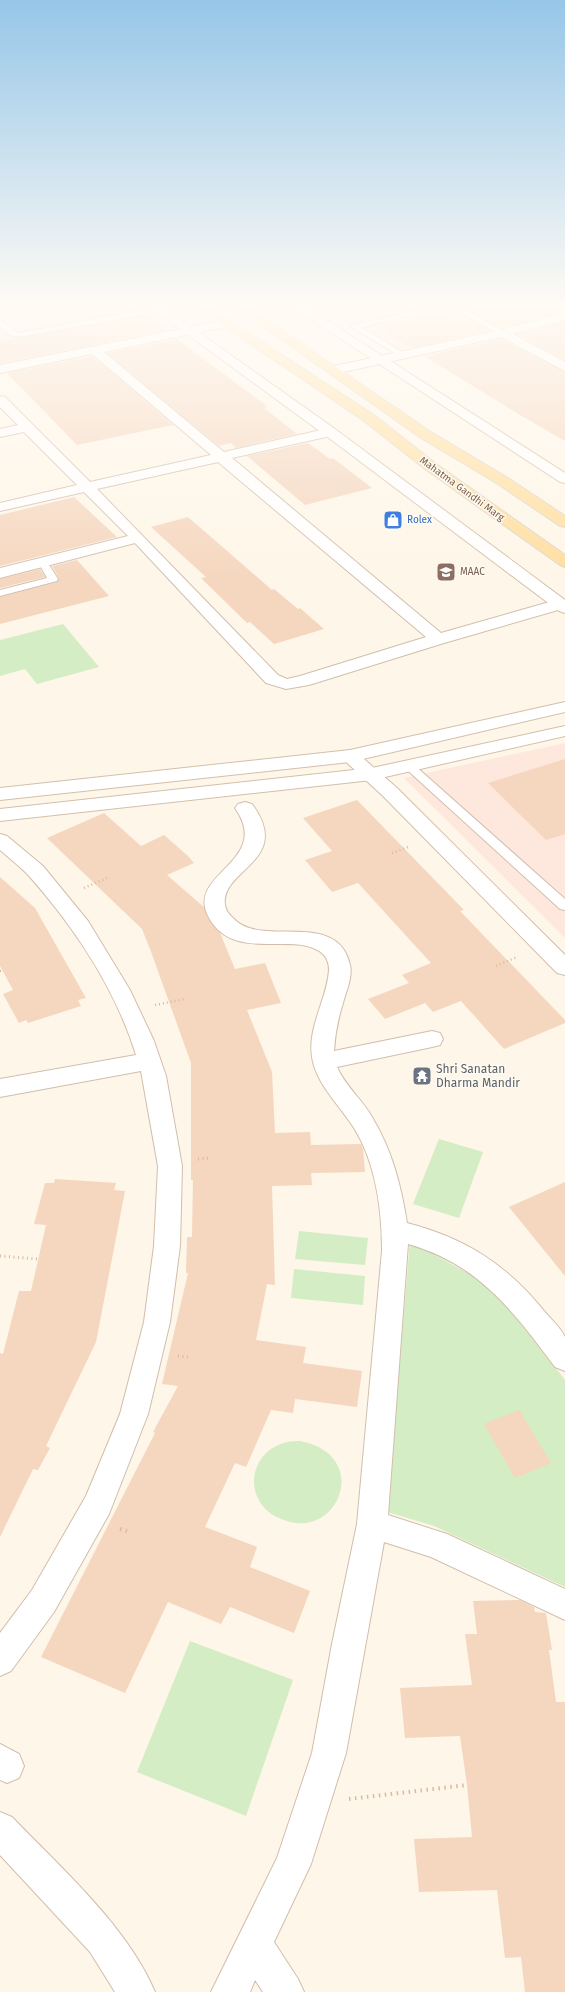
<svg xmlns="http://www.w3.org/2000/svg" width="565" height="1992" viewBox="0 0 565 1992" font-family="'Fira Sans',sans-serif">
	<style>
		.commercial { fill: #fee7dc }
		.green { fill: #d4edc5 }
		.building { fill: #f5d6be }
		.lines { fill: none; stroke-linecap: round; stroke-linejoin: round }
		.lane-casing { stroke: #d1beac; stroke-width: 2 }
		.street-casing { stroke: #d1beac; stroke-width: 2 }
		.secondary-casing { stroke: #d4bfaa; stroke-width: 2 }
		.primary-casing { stroke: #dcd5d0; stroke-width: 2 }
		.path-far2 { stroke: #dbb9a0; stroke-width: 2.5; stroke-dasharray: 1 3; stroke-linecap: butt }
		.path-far1 { stroke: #dbb9a0; stroke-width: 3; stroke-dasharray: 1 3.5; stroke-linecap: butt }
		.path { stroke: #dbb9a0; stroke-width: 4; stroke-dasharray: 1.5 4.5; stroke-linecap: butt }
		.lane { fill: #fff; fill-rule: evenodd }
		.street { fill: #fff; fill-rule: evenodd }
		.secondary { fill: #fff; fill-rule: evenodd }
		.primary { fill: #ffde9e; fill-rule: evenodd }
		.labels { text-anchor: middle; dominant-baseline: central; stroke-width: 3; stroke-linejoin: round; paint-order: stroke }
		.far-street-label { font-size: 10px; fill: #7a5d4a; stroke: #fffaf0 }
		.far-shop-label { font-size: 10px; fill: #366cbe; stroke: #fffaf0; text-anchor: start }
		.far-education-label { font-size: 10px; fill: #785e54; stroke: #fffaf0; text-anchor: start }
		.worship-label { font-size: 12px; fill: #5b616d; stroke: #fffaf0; text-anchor: start }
	</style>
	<rect width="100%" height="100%" fill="#fef6e8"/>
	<g class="commercial">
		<polygon points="0,307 141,307 175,333 0,367"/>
		<polygon points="320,307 526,307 546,316 389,351"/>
		<polygon points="565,743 565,938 404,778"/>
	</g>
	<g class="green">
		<polygon points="63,624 99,667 37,684 25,669 0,676 0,640"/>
		<polygon points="439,1139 483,1152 459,1218 413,1204"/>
		<polygon points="299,1231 368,1238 365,1265 295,1259"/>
		<polygon points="410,1241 478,1279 510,1309 565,1380 565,1587 434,1526 387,1512"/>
		<polygon points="294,1269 365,1276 363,1305 291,1298"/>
		<path d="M300 1441C373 1455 338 1541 284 1520 275 1517 267 1512 262 1505 247 1485 254 1457 276 1446 284 1442 291 1441 300 1441Z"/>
		<polygon points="190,1641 293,1680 246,1816 137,1772"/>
	</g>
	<g class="building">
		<polygon points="472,307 565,307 565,312 502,328 465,308"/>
		<polygon points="455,310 490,331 411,348 378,327"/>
		<polygon points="146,315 166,330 0,363 0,341"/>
		<polygon points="565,322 565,360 517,334"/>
		<polygon points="177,339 268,407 264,408 297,434 236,448 231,443 219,446 107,353"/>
		<polygon points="501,339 565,372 565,441 520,415 424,356"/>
		<polygon points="92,356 173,425 77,445 7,373"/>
		<polygon points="308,443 330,459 333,458 372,488 305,505 247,456"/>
		<polygon points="74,497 117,537 0,566 0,515"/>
		<polygon points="188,517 272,590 274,589 298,609 300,608 324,629 274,644 250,622 247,623 201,578 206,577 151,527"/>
		<polygon points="77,560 109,596 0,624 0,597 57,582 59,578 52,566"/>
		<polygon points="40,569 45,577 0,588 0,579"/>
		<polygon points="565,759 565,834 546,840 488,783"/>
		<polygon points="357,800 464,910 460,911 565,1020 565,1023 504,1049 461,1001 433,1012 425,1003 385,1019 368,999 409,983 402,975 431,963 358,883 332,892 305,860 332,851 303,818"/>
		<polygon points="104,813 141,846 164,835 188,856 194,863 167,875 205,908 207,917 220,933 235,969 265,963 281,1003 247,1010 272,1072 275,1133 310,1132 311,1145 361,1144 363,1149 365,1172 311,1173 312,1185 272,1186 275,1285 267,1284 256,1340 306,1347 303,1363 362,1371 357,1407 295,1399 293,1413 271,1410 246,1467 235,1463 205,1527 257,1547 250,1567 310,1591 294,1633 230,1607 221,1624 168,1602 125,1693 41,1657 155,1433 153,1432 178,1386 162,1384 188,1273 186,1273 187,1237 192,1237 193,1180 191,1180 191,1063 150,949 142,929 47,838"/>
		<polygon points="0,877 35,908 86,998 78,1000 81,1006 28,1023 26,1020 19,1023 3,994 13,990 0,966"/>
		<polygon points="55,1179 116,1183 114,1190 125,1191 96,1342 46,1446 50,1448 38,1470 33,1469 0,1537 0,1353 3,1354 19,1291 31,1291 46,1225 34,1224 45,1183 54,1183"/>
		<polygon points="565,1182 565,1276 509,1207"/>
		<polygon points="519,1410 551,1463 515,1478 484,1424"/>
		<polygon points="520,1600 534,1607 535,1612 546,1613 552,1650 549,1650 556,1702 565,1702 565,1992 525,1992 521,1957 505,1958 497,1890 419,1892 414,1839 472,1837 467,1785 460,1736 405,1738 400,1688 472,1685 465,1634 477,1634 473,1601"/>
	</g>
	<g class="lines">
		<g class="lane-casing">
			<g id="lane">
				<polygon points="159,307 163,309 162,311 19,337 9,335 0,326 0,320 15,331 19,333"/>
				<polygon points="433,307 446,307 361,327 404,353 405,355 401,357 350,326"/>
				<polygon points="452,307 460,307 507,333 500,335"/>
				<polygon points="43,559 46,560 58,579 57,581 0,596 0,590 47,578 38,562"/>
				<polygon points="409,762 413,764 565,899 565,910 560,909 405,768 403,766"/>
			</g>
		</g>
		<g class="street-casing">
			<g id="street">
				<polygon points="565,313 565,320 513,334 565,362 565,371 501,337 334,374 328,370 334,366 501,330"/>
				<path d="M226 320 230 322 232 324 230 326 104 352 224 452 330 428 335 429 337 432 335 435 232 458 441 633 560 599 565 600V608L444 643 309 685 286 689 266 683 135 543 0 578V568L128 536 84 492 0 511V503L77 485 24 432 0 437V429L18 425 0 407V396L5 397 90 482 211 455 92 354 0 373V365ZM218 462 426 637 300 676 287 679 278 675 97 489Z"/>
				<polygon points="350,750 356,752 397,788 565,955 565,975 557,973 383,796 344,760 341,756 344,752"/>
				<path d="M245 802 252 804C294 861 220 869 225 905 226 911 229 914 233 918 260 949 338 908 350 965 353 976 346 992 343 1003 338 1019 335 1034 334 1051L432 1031 440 1033 443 1039 440 1045 432 1047 337 1067C345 1086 362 1099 372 1117 392 1150 401 1185 407 1223 465 1238 506 1264 544 1311 550 1318 561 1328 565 1337 565 1344 565 1363 565 1371L555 1367C514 1312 479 1264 408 1244L388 1515 447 1534 565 1589V1620L431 1557 384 1542 346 1753 311 1864 274 1942 298 1979 304 1992H263L255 1980 250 1992H211L277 1858 312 1753 332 1644 357 1524 382 1251C382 1211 376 1163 354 1128 341 1107 319 1087 313 1062 305 1030 327 1001 329 970 329 964 327 958 323 954 296 929 233 965 208 916 186 873 273 862 235 808L238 804Z"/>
				<path d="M0 834 7 836 43 866 88 921 130 990 154 1041 166 1076 182 1166 180 1246 170 1322 148 1414 109 1514 54 1612 11 1671 0 1676V1633L32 1590 86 1496 120 1414 144 1322 154 1246 158 1166 141 1071 0 1097V1079L136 1055C116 990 75 928 30 877 21 867 10 859 0 850Z"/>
				<polygon points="0,1744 19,1754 24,1766 19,1778 7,1783 0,1780"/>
				<path d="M0 1812 12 1817C61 1868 127 1926 155 1992H115L90 1952 0 1855Z"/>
			</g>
		</g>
		<g class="secondary-casing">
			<g id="secondary">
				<polygon points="150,307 163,307 335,429 565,600 565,613 559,611 325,435"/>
				<polygon points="292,307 306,307 565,473 565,483 560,482"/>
				<polygon points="565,702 565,712 350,762 0,800 0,788 350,750"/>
				<polygon points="565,726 565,736 372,780 0,821 0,809 372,768"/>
			</g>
		</g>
		<g class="primary-casing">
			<g id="primary">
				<polygon points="196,307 209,307 374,415 435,463 565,555 565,567 560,565 425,469 364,421"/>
				<polygon points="235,307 248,307 431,432 508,478 565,516 565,527 560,526 498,484 421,438"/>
			</g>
		</g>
		<g class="path-far2">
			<polyline points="392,853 408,847"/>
			<polyline points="84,888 107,878"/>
			<polyline points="496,966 517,957"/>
			<polyline points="0,971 2,971"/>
			<polyline points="155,1005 184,999"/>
		</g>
		<g class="path-far1">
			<polyline points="198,1159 209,1158"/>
			<polyline points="0,1256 38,1259"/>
			<polyline points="178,1356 188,1357"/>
		</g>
		<g class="path">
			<polyline points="120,1529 127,1531"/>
			<polyline points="349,1799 467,1785"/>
		</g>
		<use href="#lane" class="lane"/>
		<use href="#street" class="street"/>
		<use href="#secondary" class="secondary"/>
		<use href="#primary" class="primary"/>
	</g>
	<linearGradient id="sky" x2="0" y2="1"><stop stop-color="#96c6e8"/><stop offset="0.52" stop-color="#fffbf5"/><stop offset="1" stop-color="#fffbf5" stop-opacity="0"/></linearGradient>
	<rect width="565" height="586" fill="url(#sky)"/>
	<defs>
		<g id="shop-square" transform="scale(1)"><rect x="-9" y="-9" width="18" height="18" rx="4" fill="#3f7fe0" stroke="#fffaf0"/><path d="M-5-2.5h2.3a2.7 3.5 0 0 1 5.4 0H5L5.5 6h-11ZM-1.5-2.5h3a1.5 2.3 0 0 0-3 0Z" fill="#fff"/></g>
		<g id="school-square" transform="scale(1)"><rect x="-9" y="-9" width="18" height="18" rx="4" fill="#8d6e63" stroke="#fffaf0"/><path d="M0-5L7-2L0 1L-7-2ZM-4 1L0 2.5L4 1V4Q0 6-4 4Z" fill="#fff"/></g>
		<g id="temple-square" transform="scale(1)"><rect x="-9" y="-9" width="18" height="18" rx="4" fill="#6b7280" stroke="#fffaf0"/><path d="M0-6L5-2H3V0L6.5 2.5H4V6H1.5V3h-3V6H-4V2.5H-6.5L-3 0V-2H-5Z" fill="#fff"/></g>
	</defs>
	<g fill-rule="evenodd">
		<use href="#shop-square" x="393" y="520"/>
		<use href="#school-square" x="446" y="572"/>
		<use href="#temple-square" x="422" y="1076"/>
	</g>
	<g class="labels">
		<g class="far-street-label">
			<text transform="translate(462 489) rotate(36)">Mahatma Gandhi Marg</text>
		</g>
		<g class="far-shop-label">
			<text x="407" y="520">Rolex</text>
		</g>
		<g class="far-education-label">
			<text x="460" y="572">MAAC</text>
		</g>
		<g class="worship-label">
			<text x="436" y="1069">Shri Sanatan<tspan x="436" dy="14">Dharma Mandir</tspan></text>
		</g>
	</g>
</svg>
